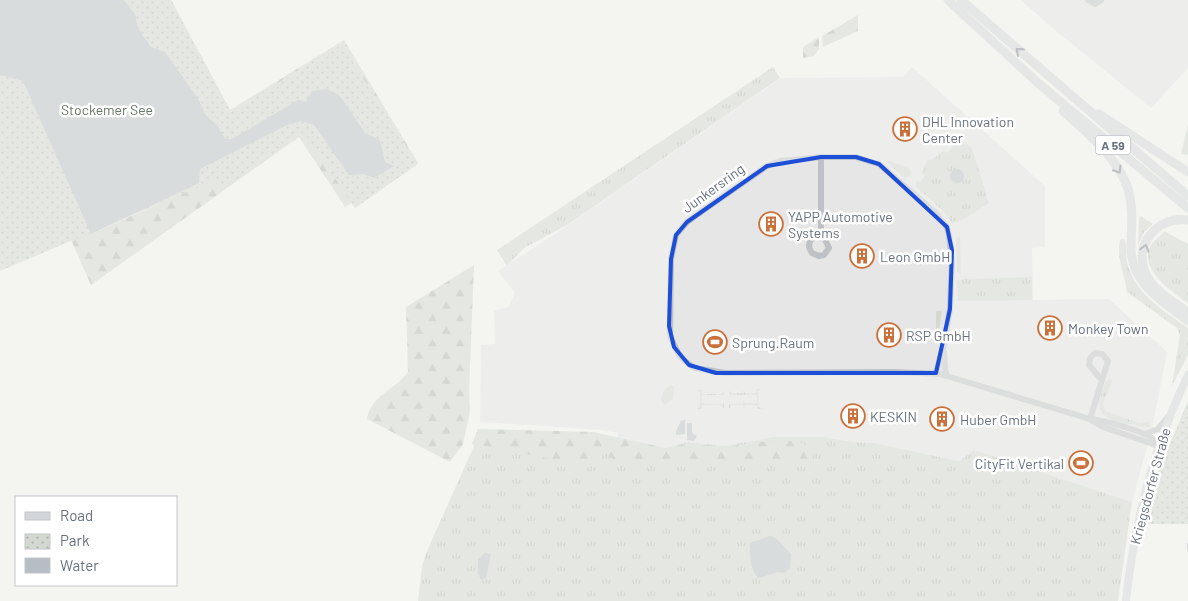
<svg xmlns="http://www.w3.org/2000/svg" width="1188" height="601" viewBox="0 0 1188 601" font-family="Barlow,sans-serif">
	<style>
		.built { fill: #e5e6e5 }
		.grass { fill: url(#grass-tufts) }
		.forest { fill: url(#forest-firs) }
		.park { fill: url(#park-dots) }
		.garden { fill: #d3d9d1 }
		.water { fill: #b6bec3 }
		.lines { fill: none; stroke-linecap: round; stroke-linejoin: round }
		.stream { stroke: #b6bec3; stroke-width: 1 }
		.minor { stroke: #bec1c5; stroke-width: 6 }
		.major { stroke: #d2d5d9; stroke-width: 8 }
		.highway { stroke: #d2d5d9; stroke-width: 9 }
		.oneway { stroke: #77808c }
		.marked { fill: none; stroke: #1d4ed8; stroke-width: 4; stroke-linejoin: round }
		.labels { text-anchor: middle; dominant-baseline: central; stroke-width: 5; stroke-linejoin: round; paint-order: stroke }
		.shield { fill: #fff; stroke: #959ca5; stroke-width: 1 }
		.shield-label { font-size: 12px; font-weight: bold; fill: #67717f }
		.park-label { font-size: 14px; fill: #667765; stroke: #fff }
		.poi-label { font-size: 14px; fill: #67717f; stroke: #fff; text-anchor: start }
		.street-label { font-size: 14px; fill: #67717f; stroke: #fff }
	</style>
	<defs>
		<pattern id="grass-tufts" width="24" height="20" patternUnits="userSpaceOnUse" patternTransform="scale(1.25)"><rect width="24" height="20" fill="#d3d9d1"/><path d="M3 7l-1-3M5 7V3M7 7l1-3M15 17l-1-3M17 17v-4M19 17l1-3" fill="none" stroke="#afb4af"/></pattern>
		<pattern id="forest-firs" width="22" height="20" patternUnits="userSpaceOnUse" patternTransform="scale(1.25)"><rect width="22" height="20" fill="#d3d9d1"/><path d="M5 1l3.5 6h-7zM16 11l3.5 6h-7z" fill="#afb4af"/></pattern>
		<pattern id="park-dots" width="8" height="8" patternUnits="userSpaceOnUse" patternTransform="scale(1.25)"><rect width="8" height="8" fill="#d3d9d1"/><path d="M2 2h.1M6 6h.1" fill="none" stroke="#afb4af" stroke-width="1.8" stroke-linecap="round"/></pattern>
	</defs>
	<rect width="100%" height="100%" fill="#f4f4f1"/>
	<g class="built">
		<polygon points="1021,0 1188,0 1188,68 1151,108 1050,26"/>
		<polygon points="912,67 1045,186 1045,247 1032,248 1033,300 1109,299 1167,352 1153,425 1132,502 974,450 959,461 874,443 853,442 824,437 773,437 724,446 688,442 665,448 617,438 618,433 601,430 480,422 481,345 495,344 494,311 508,307 515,293 498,271 561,230 781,78 903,77"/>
	</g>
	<g class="grass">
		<polygon points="773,67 780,78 567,225 524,248 507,266 497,250"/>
		<polygon points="959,139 972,148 989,203 961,221 952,223 943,211 915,186 917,180 920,182 925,176 922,173 927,160 933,159 944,151 947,153"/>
		<polygon points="890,161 909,168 911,173 909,177 904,178 887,162"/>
		<polygon points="1141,216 1153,224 1144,232 1138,246 1139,218"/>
		<path d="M1164 231 1188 244V303C1173 293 1137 268 1151 245 1153 241 1161 236 1164 231Z"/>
		<polygon points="960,237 961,274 957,272 956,238"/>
		<path d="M1124 239C1128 246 1125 255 1127 262 1134 293 1164 311 1188 328V355L1172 386 1180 335 1177 328 1127 292C1125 274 1116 258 1120 240Z"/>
		<polygon points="1032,277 1032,300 957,301 957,281 962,279"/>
		<polygon points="936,311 942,311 938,337 936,337"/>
		<path d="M1110 378 1112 382 1103 403 1105 411 1139 423 1148 422 1150 425 1149 427C1142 427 1136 425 1129 424 1111 421 1094 417 1101 395 1103 389 1104 382 1110 378Z"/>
		<path d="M674 385 673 399 664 405 661 401C661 393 666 385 674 385Z"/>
		<polygon points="757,389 762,389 758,391 759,407 763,409 757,409 757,405 745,405 744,409 743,405 731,405 729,409 729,400 731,404 743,403 743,400 745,403 757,403 757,395 729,395 729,390 731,393 743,393 743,390 745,393 756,393"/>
		<polygon points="696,390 702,390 702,394 722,394 724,390 724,395 702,395 702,403 722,404 724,400 724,409 722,405 702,405 702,409 697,409 700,407 700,392"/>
		<polygon points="478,437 617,438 665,448 688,442 724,446 773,437 824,437 853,442 874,443 959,461 974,450 1132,502 1118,601 418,601 422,566 427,551"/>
	</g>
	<g class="forest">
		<polygon points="124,0 171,0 230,110 344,40 418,163 345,207 299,137 91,285 4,88 0,89 0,75 23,81 91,234 183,193 199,184 200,169 285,126 301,121 314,125 348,176 364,174 374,178 394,166 385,162 380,140 365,133 340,96 328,89 312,90 306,102 298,100 232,139 225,138 216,124 208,117 197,97 165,52 151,47 137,27 136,16"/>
		<polygon points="858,15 858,31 823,47 822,36"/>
		<polygon points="819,37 819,49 814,56 803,58 803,47"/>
		<path d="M474 265 469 391 470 412 463 444 450 462 367 419C371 395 395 390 408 372L406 307Z"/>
		<polygon points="478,429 594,432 665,448 687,444 725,447 758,442 790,441 803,443 813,452 812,463 648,463 613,459 607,454 593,452 585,465 472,444"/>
	</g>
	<g class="park">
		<polygon points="0,0 171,0 231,112 341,44 418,164 355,208 304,132 222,190 215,180 0,271"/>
		<polygon points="1188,401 1188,524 1147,524 1155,479"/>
	</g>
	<polygon class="garden" points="1188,125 1188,155 1181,154"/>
	<g class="water">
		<polygon points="0,0 124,0 136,16 137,27 151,47 165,52 197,97 207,117 216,124 225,139 232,139 298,100 306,102 312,91 327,89 340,96 365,133 380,140 385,162 394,166 374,178 364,174 349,175 314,125 301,121 285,126 200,169 199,183 91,234 23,81 0,75"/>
		<circle cx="957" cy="176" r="7"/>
		<polygon points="685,420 685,434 676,435 676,431 681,421"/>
		<polygon points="687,423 692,423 692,433 697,436 694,441 687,440"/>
		<path d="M770 536 776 538 791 554 790 568 785 573 778 572 759 578C751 574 749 552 750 543Z"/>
		<polygon points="485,553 491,554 486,578 481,580 478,573 478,559"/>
	</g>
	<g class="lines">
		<polyline class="stream" points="1187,543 1188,552"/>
		<g class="minor">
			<polyline points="1088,0 1095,4 1101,0"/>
			<path d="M821 157V231L829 248 824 255 819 256 812 253C804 243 814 236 821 231"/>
			<polyline points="944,352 945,369 947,376"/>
			<path d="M936 373 944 345 950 309 952 262 949 234 947 227 936 213 879 164 856 157H821L780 161 767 166 705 209 687 222 676 235 671 259 670 336 680 357 694 368 726 373 894 372 940 374 1090 419C1104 421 1155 432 1159 446"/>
			<polyline points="1090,419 1108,361 1102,354 1095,353 1090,358 1089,365 1101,379"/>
			<polyline points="1091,420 1103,427 1159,446"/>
			<polyline points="1145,434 1158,429 1168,417"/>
		</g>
		<path class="major" d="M1126 601C1134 523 1154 446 1188 375"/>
		<g class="highway">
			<polyline points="948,0 1038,83 1188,208"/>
			<polyline points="961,0 1188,196"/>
			<path d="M1063 111C1087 133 1117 156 1128 189 1134 209 1131 229 1131 250 1132 284 1164 302 1188 321"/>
			<polyline points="1099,114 1188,172"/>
			<path d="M1188 220C1157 215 1131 247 1147 276 1155 292 1174 302 1188 312"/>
		</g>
	</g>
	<defs><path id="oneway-chevron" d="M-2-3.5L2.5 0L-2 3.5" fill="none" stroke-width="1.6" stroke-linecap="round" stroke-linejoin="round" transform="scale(1.25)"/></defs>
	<g class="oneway">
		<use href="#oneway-chevron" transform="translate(1019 51) rotate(-139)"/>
		<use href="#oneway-chevron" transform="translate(1118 170) rotate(58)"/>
		<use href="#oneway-chevron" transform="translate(1145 248) rotate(-75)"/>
	</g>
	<path d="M0 0H1188V601H0ZM821 157H856L879 164 947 227 952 250 950 309 936 373H716L689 365 674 347 669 326 671 259 676 235 687 222 767 166Z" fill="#f4f4f1" fill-opacity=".55" fill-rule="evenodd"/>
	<path class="marked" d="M821 157H856L879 164 947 227 952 250 950 309 936 373H716L689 365 674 347 669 326 671 259 676 235 687 222 767 166Z"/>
	<defs>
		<g id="building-ring" transform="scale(1.25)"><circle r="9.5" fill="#fff" stroke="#cc703a" stroke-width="1.5"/><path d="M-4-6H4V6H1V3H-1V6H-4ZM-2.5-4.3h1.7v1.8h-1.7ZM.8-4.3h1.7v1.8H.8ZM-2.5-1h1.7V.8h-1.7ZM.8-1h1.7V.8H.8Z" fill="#cc703a"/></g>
		<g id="stadium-ring" transform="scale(1.25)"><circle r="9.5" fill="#fff" stroke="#cc703a" stroke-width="1.5"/><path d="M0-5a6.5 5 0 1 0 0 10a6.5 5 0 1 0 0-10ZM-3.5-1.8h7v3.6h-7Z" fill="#cc703a"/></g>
	</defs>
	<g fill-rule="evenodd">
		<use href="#building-ring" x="905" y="129"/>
		<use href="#building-ring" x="771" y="224"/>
		<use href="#building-ring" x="862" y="256"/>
		<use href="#building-ring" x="1050" y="328"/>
		<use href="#building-ring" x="889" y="335"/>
		<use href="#stadium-ring" x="715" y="342"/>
		<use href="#building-ring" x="853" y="416"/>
		<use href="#building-ring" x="942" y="419"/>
		<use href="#stadium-ring" x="1081" y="463"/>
	</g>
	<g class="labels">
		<rect class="shield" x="1095.5" y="135.5" width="35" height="19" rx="4"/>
		<g class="shield-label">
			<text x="1113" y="145">A 59</text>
		</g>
		<g class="park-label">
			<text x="107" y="109">Stockemer See</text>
		</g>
		<g class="poi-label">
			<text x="922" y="121">DHL Innovation<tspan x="922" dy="16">Center</tspan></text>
			<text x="788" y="216">YAPP Automotive<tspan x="788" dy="16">Systems</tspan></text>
			<text x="880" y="256">Leon GmbH</text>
			<text x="1068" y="328">Monkey Town</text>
			<text x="906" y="335">RSP GmbH</text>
			<text x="732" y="342">Sprung.Raum</text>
			<text x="870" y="416">KESKIN</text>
			<text x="960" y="419">Huber GmbH</text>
			<text x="1064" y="463" text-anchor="end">CityFit Vertikal</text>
		</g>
		<g class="street-label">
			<text transform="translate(713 188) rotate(-36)">Junkersring</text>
			<text transform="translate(1150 486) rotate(-75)">Kriegsdorfer Straße</text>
		</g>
	</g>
	<rect x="15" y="496" width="162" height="90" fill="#ffffff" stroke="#c2c6cc"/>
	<rect x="25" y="512" width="25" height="8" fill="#d2d5d9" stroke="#c2c6cc"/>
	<text x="60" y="521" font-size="15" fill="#67717f">Road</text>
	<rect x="25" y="534" width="25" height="15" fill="url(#park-dots)" stroke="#c2c6cc"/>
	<text x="60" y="546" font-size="15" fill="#67717f">Park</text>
	<rect x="25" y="558" width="25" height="15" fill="#b6bec3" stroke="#c2c6cc"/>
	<text x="60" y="571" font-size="15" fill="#67717f">Water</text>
</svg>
